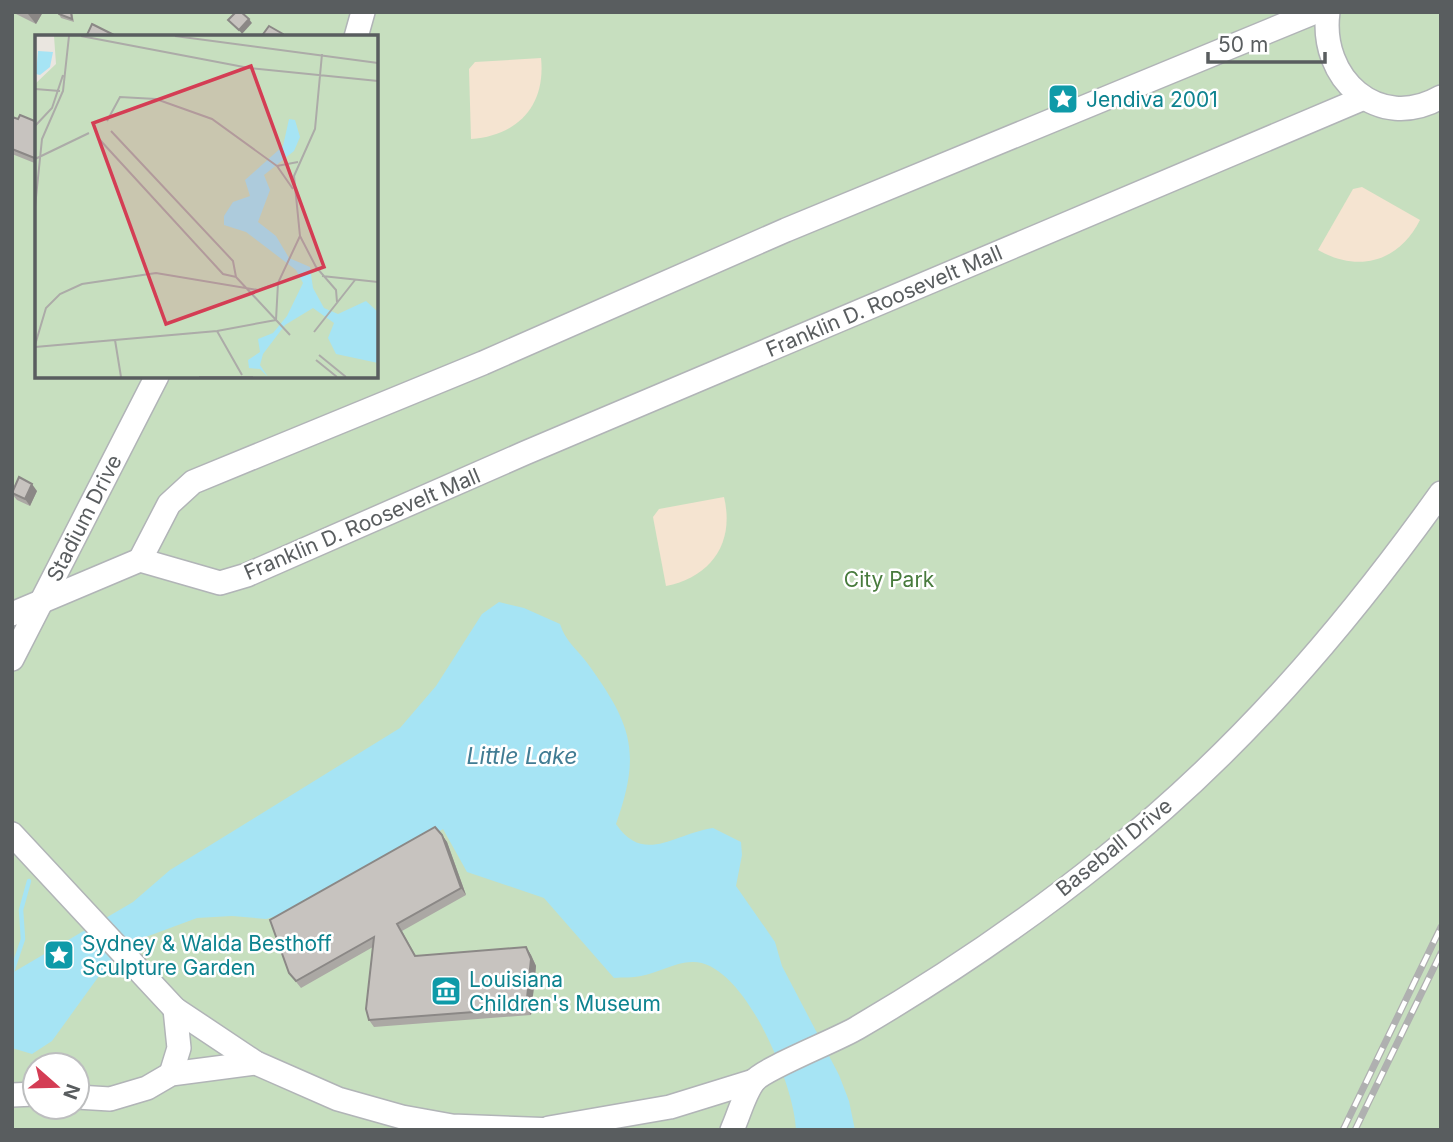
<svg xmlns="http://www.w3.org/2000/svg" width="1453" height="1142" viewBox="0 0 1453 1142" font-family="Inter,sans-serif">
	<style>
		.green { fill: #c7dfbf; fill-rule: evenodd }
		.sand { fill: #f5e4d1 }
		.water { fill: #a6e4f4 }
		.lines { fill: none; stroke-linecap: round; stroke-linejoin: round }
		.stream { stroke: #a6e4f4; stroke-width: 4.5 }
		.minor-casing { stroke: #b1b4b7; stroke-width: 26 }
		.minor { stroke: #fff; stroke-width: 23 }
		.rail-casing { stroke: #afb0b0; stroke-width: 7 }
		.rail { stroke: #fff; stroke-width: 4.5; stroke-dasharray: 13; stroke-linecap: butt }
		.wall { fill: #aba8a4 }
		.shaded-wall { fill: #8b8886 }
		.building { fill: #c7c3bf; stroke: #8b8886; stroke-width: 2 }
		.labels { text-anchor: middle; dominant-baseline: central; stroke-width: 5; stroke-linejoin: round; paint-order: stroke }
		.culture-label { font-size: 21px; fill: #0d838f; stroke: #fff; text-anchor: start }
		.street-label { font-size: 21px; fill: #595d5f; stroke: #fff }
		.park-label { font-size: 21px; fill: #487b3d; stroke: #fff }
		.water-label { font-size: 23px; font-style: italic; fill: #417c93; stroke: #fff }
		.inset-road { fill: none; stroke: #acaba8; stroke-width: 2 }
		.view { fill: #d43d54; fill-opacity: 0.15; stroke: #d43d54; stroke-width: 3.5 }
		.inset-edge { fill: none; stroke: #595d5f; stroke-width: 3.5 }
	</style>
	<rect width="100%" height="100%" fill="#eae6e0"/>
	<path class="green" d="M12 12H1441V1130H12ZM37 37H376V376H37ZM35 1065H77V1107H35Z"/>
	<g class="sand">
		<path d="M541 58C546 105 518 136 471 139L469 69 475 62Z"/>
		<path d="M1362 187 1420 220C1399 262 1358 273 1318 250L1353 189Z"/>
		<path d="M724 497C735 543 711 577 666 586L653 517 659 509Z"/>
	</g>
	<path class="water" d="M499 602 524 608 560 624C565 641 578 650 588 664 631 724 642 751 616 824 644 865 673 834 713 828L741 842 742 855 736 886 775 942 782 966 839 1075 849 1101 855 1130H796C795 1086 744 960 692 962 675 962 658 973 641 976 633 978 623 977 614 978L544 898 467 872 443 829 306 908 266 919 232 916 197 918 135 941 104 969 52 1041 32 1054 12 1048V973L133 902 170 870 400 728 436 686 482 614Z"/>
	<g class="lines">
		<polyline class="stream" points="12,972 23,939 21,910 29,881"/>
		<g class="minor-casing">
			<g id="minor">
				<polyline points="1315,12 786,230 483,363 193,482 169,504 140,560 220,583 247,575 525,453 1364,98"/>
				<path d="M1328 12C1319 78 1378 133 1441 97"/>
				<polyline points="356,37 363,12"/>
				<polyline points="12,614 140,560"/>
				<polyline points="12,659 157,376"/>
				<polyline points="12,834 175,1009 256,1063 338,1099 402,1117 452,1126 556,1130"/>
				<polyline points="171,1074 179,1048 175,1009"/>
				<polyline points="12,1095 35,1094"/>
				<polyline points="77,1097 110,1099 147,1088 171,1074 256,1063"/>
				<polyline points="549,1128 670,1107 754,1081"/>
				<path d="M732 1130C739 1115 744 1094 754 1081 765 1068 837 1040 857 1028 944 977 1027 921 1105 858 1237 753 1343 630 1441 493"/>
			</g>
		</g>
		<use href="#minor" class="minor"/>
		<g class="rail-casing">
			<g id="rail">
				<polyline points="1343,1130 1441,927"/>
				<polyline points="1355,1130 1441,953"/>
			</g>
		</g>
		<use href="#rail" class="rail"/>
	</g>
	<g class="wall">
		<polygon points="12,12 43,12 36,24"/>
		<polygon points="58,12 72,12 74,22 61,18"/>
		<polygon points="12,117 18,119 37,122 37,164 12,154"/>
		<polygon points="12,491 37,491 30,506 17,500 12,494"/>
		<polygon points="442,835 447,842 466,895 402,931 416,956 526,947 531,955 536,966 531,1015 374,1027 369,1020 373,947 301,988 289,973"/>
	</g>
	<g class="shaded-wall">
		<polygon points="29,12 43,12 36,24 28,14"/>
		<polygon points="249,19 252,23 242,34 239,30"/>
		<polygon points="32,484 37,491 30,506 25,499"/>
		<polygon points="442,835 447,842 466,895 461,888"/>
		<polygon points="526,947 531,955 536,966 531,1015 526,1008"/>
	</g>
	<g class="building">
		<polygon points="58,12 71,12 72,19 59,14"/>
		<polygon points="236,12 241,12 249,19 239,30 228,20"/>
		<polygon points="92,24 118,37 86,37"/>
		<polygon points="269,26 283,34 283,37 261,37"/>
		<polygon points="20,115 37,122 37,159 12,149 12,117 18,119"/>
		<polygon points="19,477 32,484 25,499 12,493"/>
		<polygon points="435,827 442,835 461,888 397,924 415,956 526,947 531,959 526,1008 369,1020 366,1009 374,937 296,981 289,973 270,920"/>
	</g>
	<defs>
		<g id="sight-square" transform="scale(1.575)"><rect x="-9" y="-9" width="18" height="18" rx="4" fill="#0f9aa8" stroke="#fff"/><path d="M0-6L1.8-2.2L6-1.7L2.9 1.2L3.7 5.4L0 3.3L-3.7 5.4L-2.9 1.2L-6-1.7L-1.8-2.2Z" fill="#fff"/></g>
		<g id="museum-square" transform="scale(1.575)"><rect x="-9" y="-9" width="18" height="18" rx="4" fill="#0f9aa8" stroke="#fff"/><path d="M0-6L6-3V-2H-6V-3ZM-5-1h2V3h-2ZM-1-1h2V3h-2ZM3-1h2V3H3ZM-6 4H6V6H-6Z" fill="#fff"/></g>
	</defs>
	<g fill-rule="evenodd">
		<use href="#sight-square" x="1063" y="99"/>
		<use href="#sight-square" x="59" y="955"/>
		<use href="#museum-square" x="446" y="991"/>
	</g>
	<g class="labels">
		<g class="culture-label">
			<text x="1086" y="99">Jendiva 2001</text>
			<text x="82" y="943">Sydney &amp; Walda Besthoff<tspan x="82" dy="24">Sculpture Garden</tspan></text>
			<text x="469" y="979">Louisiana<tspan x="469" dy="24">Children's Museum</tspan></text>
		</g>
		<g class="street-label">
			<text transform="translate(884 301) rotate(-23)">Franklin D. Roosevelt Mall</text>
			<text transform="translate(84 518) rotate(-63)">Stadium Drive</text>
			<text transform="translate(362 524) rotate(-23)">Franklin D. Roosevelt Mall</text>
			<text transform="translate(1114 847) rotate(-39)">Baseball Drive</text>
		</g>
		<g class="park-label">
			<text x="889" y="579">City Park</text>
		</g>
		<g class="water-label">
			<text x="522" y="756">Little Lake</text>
		</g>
	</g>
	<g transform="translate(35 35)">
		<rect width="343" height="343" fill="#eae6e0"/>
		<path d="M19 1H343V342H0V49L21 29Z" fill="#c7dfbf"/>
		<path d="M3 16 18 17 15 32 5 40 1 39ZM254 84 260 85 265 102 259 116 229 140 235 155 223 187 241 201 254 223 275 232 278 253 289 273 303 279 331 266 343 277V328L301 319 293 303 299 288 278 273 250 290 228 319 225 330 233 342 225 334 214 333 213 325 225 317 223 304 238 298 252 281 268 248 261 235 211 197 189 190V181L198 167 215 161 210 145 248 111Z" fill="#a6e4f4"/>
		<path class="inset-road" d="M46 1 214 33 343 46M140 1 343 28M0 54 25 56M72 86 85 62 121 64 177 84 242 131 263 127M0 91 17 73 28 40M65 105 188 239 201 242 198 226 76 96M0 124 54 98M242 131 258 154M0 172 7 104 28 56 34 1M265 201 281 232 301 255 302 267M287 241 343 247M201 242 255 300M241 285 243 248 265 201 259 141 280 94 287 19M182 296 207 340M279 297 320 245M80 305 86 342M0 310 11 273 25 259 47 249 121 238 223 255 243 248M0 312 182 296 241 285M284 320 311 342M281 325 302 342M164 342H218"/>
		<path class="view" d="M216 31 289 232 131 289 58 88Z"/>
		<rect width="343" height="343" class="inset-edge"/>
	</g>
	<rect width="1453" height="1142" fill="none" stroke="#595d5f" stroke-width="28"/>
	<g transform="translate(56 1086) rotate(110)"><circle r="33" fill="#ffffff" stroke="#bdbebf" stroke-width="2"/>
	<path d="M0-5L12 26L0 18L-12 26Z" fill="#d43d54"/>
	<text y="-10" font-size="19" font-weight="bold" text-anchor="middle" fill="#595d5f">N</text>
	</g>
	<path d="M1208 52v10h117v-10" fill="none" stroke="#595d5f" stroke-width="3.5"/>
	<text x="1218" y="52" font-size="21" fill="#595d5f" stroke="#ffffff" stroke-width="5" paint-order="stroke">50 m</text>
</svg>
